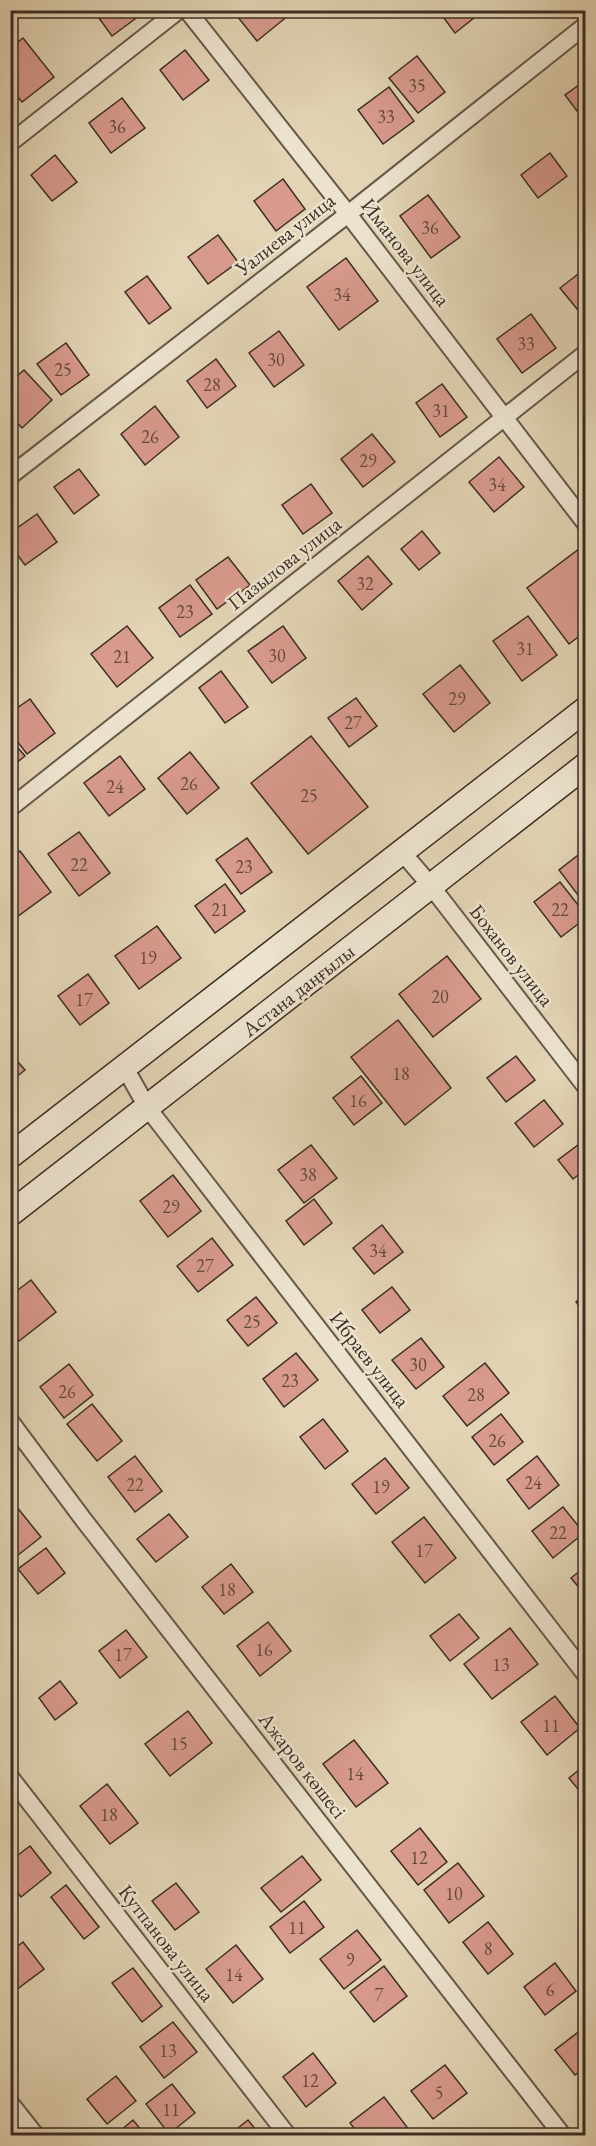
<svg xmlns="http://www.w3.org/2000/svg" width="596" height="2146" viewBox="0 0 596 2146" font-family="'EB Garamond',serif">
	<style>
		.building { fill: #d89a8d; stroke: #3d2e25; stroke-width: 1.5 }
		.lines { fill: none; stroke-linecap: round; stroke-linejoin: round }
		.street-casing { stroke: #665849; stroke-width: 20 }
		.secondary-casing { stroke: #3d2e25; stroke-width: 27 }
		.street { stroke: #ece3ce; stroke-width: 16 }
		.secondary { stroke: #ece3ce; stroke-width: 24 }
		.labels { text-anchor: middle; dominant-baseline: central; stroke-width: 5; stroke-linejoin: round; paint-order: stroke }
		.number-label { font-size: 18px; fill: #64493f }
		.street-label { font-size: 21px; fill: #3d2e25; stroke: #ece3ce }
	</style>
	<rect width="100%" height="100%" fill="#e2d4b4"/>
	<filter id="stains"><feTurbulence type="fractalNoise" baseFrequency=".00333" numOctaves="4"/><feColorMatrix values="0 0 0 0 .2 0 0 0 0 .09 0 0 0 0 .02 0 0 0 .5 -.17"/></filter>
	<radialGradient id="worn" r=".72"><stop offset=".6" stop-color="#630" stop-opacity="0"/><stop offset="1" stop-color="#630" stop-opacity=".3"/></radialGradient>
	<g class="building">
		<polygon points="93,10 147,10 112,36"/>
		<polygon points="285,10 289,15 257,41 233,11"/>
		<polygon points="438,10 484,10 455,33"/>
		<polygon points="23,38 54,77 22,102 10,88 10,48"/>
		<polygon points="185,50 209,80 183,100 160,70"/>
		<polygon points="417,56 445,92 418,113 389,78"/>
		<polygon points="586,80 586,123 565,95"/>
		<polygon points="389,87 414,121 383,144 358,110"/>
		<polygon points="122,98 145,128 111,153 89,123"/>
		<polygon points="550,153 567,176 538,198 521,175"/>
		<polygon points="55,155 77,182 52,201 31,175"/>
		<polygon points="283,179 305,209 276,231 254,201"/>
		<polygon points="428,195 460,237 431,258 400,216"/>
		<polygon points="218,235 238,262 208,284 188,257"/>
		<polygon points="346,258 378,301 339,330 307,287"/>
		<polygon points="586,268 586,320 560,288"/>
		<polygon points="147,276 171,308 149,324 125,292"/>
		<polygon points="531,314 556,348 522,373 497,339"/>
		<polygon points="279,331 304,365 274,387 249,353"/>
		<polygon points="66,343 89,375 61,395 37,364"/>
		<polygon points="216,359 236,386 207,408 187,381"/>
		<polygon points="24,370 52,400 22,428 10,415 10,382"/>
		<polygon points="442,384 467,417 440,437 416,403"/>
		<polygon points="155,406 179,437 145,465 121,434"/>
		<polygon points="372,434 395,462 363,487 341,459"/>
		<polygon points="499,457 524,487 494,512 469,482"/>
		<polygon points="79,469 99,495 74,514 54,487"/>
		<polygon points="311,484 332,513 303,534 282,505"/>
		<polygon points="37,514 57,542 25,565 10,545 10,533"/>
		<polygon points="422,531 440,553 419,570 401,549"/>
		<polygon points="583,546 586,549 586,631 569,644 527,588"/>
		<polygon points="368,556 392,584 362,610 338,581"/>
		<polygon points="228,557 250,585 217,609 196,580"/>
		<polygon points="190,585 212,614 180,637 159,608"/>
		<polygon points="528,616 557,655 522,681 493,641"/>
		<polygon points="127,626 153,658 117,687 91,654"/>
		<polygon points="283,626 306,658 272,683 248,651"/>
		<polygon points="460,665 490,703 454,732 423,694"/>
		<polygon points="221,671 248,707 225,723 199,688"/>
		<polygon points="356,698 377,726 349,747 328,718"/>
		<polygon points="30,699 55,733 27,754 10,732 10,713"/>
		<polygon points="311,736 368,807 308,854 251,783"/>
		<polygon points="10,739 25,756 10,768"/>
		<polygon points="190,752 219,788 187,814 158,778"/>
		<polygon points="120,756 145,789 109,816 84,783"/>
		<polygon points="79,832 110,873 79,896 48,854"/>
		<polygon points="247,838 272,872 241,894 216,860"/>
		<polygon points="586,849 586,896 581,899 559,870"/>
		<polygon points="20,851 51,892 14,919 10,915 10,858"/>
		<polygon points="560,882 586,915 586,918 561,937 534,902"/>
		<polygon points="225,884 245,911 215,933 195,906"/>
		<polygon points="157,926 181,958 139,989 115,956"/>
		<polygon points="447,956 481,999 433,1037 399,994"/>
		<polygon points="88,974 109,1003 80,1025 58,996"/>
		<polygon points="398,1020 451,1088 405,1125 351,1057"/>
		<polygon points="10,1053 25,1070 10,1082"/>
		<polygon points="516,1056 535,1080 506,1102 487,1078"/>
		<polygon points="361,1076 382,1103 354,1125 333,1098"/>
		<polygon points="544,1100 563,1124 534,1147 515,1123"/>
		<polygon points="586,1139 586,1169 573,1179 558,1160"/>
		<polygon points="311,1145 337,1178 304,1203 278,1170"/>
		<polygon points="173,1175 201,1211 168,1237 140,1201"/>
		<polygon points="314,1199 332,1223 304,1245 286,1221"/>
		<polygon points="382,1225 403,1252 374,1274 353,1248"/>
		<polygon points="212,1238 233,1265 198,1292 177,1266"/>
		<polygon points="31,1280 56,1312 19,1341 10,1331 10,1296"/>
		<polygon points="392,1287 410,1310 380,1333 362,1310"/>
		<polygon points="586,1294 586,1315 576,1302"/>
		<polygon points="256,1297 277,1323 248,1346 227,1320"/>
		<polygon points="421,1338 444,1367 416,1389 392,1360"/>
		<polygon points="296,1353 318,1380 284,1407 263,1379"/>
		<polygon points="485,1363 509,1393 467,1426 443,1396"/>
		<polygon points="69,1364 93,1395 64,1418 40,1387"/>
		<polygon points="92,1404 122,1441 97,1461 67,1424"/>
		<polygon points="501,1414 523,1442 494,1465 472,1437"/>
		<polygon points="323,1419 348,1451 325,1469 300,1437"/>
		<polygon points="135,1456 162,1491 135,1512 108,1477"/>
		<polygon points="537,1456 559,1485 529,1509 507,1480"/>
		<polygon points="385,1458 409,1488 376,1514 352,1484"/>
		<polygon points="12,1501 41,1537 13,1559 10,1556 10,1502"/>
		<polygon points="563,1507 584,1533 553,1558 532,1531"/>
		<polygon points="169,1514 188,1537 156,1562 137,1539"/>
		<polygon points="424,1517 456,1558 425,1583 392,1542"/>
		<polygon points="46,1548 65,1573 38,1594 18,1569"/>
		<polygon points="231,1564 253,1592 224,1614 202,1587"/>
		<polygon points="586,1566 586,1596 571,1578"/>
		<polygon points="459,1614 479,1638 450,1661 430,1636"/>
		<polygon points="268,1622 291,1651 260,1676 237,1646"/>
		<polygon points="510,1628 538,1664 492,1699 464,1664"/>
		<polygon points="126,1630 147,1657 120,1678 99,1651"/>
		<polygon points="60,1681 77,1703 55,1720 39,1698"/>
		<polygon points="555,1696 580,1728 547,1755 521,1722"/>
		<polygon points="188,1711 212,1743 170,1776 145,1744"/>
		<polygon points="354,1740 388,1783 356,1807 323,1764"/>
		<polygon points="586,1764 586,1799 569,1778"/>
		<polygon points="107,1784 138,1823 110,1844 80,1806"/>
		<polygon points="420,1828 447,1862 418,1885 391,1851"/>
		<polygon points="30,1846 51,1873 21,1897 10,1883 10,1861"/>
		<polygon points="302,1856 321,1880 281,1912 261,1888"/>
		<polygon points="458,1863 484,1896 449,1923 424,1890"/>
		<polygon points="176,1883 199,1912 175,1930 152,1901"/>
		<polygon points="66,1885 99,1927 84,1939 51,1897"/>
		<polygon points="304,1901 324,1927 290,1953 270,1927"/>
		<polygon points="488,1922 513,1954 488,1974 463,1942"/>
		<polygon points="357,1930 381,1960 344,1989 320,1959"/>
		<polygon points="23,1942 44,1969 12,1993 10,1991 10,1952"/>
		<polygon points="236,1945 263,1979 233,2003 206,1969"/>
		<polygon points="555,1963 576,1991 545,2015 524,1987"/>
		<polygon points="384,1966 407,1996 374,2022 350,1992"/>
		<polygon points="133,1968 162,2006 142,2022 112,1983"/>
		<polygon points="173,2022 197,2052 164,2078 140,2047"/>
		<polygon points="586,2026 586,2066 575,2075 555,2050"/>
		<polygon points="313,2053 336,2083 306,2107 283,2077"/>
		<polygon points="445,2065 467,2093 433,2119 411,2091"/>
		<polygon points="116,2076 136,2101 107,2124 87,2099"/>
		<polygon points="172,2084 195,2113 169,2134 146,2104"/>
		<polygon points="384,2097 407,2127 395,2136 360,2136 350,2123"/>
		<polygon points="133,2120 146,2136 114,2136"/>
		<polygon points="248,2120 261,2136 228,2136"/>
	</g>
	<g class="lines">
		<g class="street-casing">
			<g id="street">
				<polyline points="187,10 348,214 586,524"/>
				<polyline points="10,143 179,10"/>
				<polyline points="10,476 348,214 586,25"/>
				<polyline points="10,808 586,353"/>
				<polyline points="402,852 431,886 586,1087"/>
				<polyline points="125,1068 147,1107 586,1675"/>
				<polyline points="10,1421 83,1519 563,2136"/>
				<polyline points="10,1777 288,2136"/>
				<polyline points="10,2103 36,2136"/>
			</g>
		</g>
		<g class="secondary-casing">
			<g id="secondary">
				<polyline points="10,1156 586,709"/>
				<polyline points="10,1214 586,765"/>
			</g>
		</g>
		<use href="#street" class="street"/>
		<use href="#secondary" class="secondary"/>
	</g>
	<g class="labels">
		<g class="number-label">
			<text x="417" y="85">35</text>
			<text x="386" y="116">33</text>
			<text x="117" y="126">36</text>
			<text x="430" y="227">36</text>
			<text x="342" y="294">34</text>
			<text x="526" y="343">33</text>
			<text x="276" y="359">30</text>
			<text x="63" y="369">25</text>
			<text x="212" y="384">28</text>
			<text x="441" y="410">31</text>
			<text x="150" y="436">26</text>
			<text x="368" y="460">29</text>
			<text x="497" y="484">34</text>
			<text x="365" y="583">32</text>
			<text x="185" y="611">23</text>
			<text x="525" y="648">31</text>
			<text x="277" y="655">30</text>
			<text x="122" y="656">21</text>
			<text x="457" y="698">29</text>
			<text x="353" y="722">27</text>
			<text x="189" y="783">26</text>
			<text x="115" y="786">24</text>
			<text x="309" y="795">25</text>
			<text x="79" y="864">22</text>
			<text x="244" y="866">23</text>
			<text x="220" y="909">21</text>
			<text x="560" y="909">22</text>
			<text x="148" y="957">19</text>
			<text x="440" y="996">20</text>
			<text x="84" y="999">17</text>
			<text x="401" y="1073">18</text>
			<text x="358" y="1100">16</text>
			<text x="308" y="1174">38</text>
			<text x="171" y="1206">29</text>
			<text x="378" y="1250">34</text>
			<text x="205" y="1265">27</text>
			<text x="252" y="1321">25</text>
			<text x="418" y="1364">30</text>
			<text x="290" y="1380">23</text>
			<text x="67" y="1391">26</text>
			<text x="476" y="1394">28</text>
			<text x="497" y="1440">26</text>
			<text x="533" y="1482">24</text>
			<text x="135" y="1484">22</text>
			<text x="381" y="1486">19</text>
			<text x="558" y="1532">22</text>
			<text x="424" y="1550">17</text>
			<text x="227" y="1589">18</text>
			<text x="264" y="1649">16</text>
			<text x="123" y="1654">17</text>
			<text x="501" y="1664">13</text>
			<text x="551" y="1725">11</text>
			<text x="179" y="1743">15</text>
			<text x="355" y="1773">14</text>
			<text x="109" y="1814">18</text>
			<text x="419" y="1857">12</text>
			<text x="454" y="1893">10</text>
			<text x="297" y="1927">11</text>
			<text x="488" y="1948">8</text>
			<text x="350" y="1959">9</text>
			<text x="234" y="1974">14</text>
			<text x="550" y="1989">6</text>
			<text x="379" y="1994">7</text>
			<text x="168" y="2050">13</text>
			<text x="310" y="2080">12</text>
			<text x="439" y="2092">5</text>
			<text x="171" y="2109">11</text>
		</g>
		<g class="street-label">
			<text transform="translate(285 234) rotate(-38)">Уалиева улица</text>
			<text transform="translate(406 252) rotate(52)">Иманова улица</text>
			<text transform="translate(284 563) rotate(-38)">Пазылова улица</text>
			<text transform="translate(512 955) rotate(52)">Боханов улица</text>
			<text transform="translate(298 990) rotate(-38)">Астана даңғылы</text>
			<text transform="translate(370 1359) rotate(52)">Ибраев улица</text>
			<text transform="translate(303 1765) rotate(52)">Ажаров көшесі</text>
			<text transform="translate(167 1943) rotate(52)">Кутпанова улица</text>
		</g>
	</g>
	<rect width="596" height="2146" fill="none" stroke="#e2d4b4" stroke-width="36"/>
	<rect x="12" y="12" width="572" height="2122" fill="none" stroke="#3d2e25" stroke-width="3"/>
	<rect x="18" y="18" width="560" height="2110" fill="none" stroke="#3d2e25" stroke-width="1.5"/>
	<rect width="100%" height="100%" filter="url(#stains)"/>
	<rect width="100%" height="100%" fill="url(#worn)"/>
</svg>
